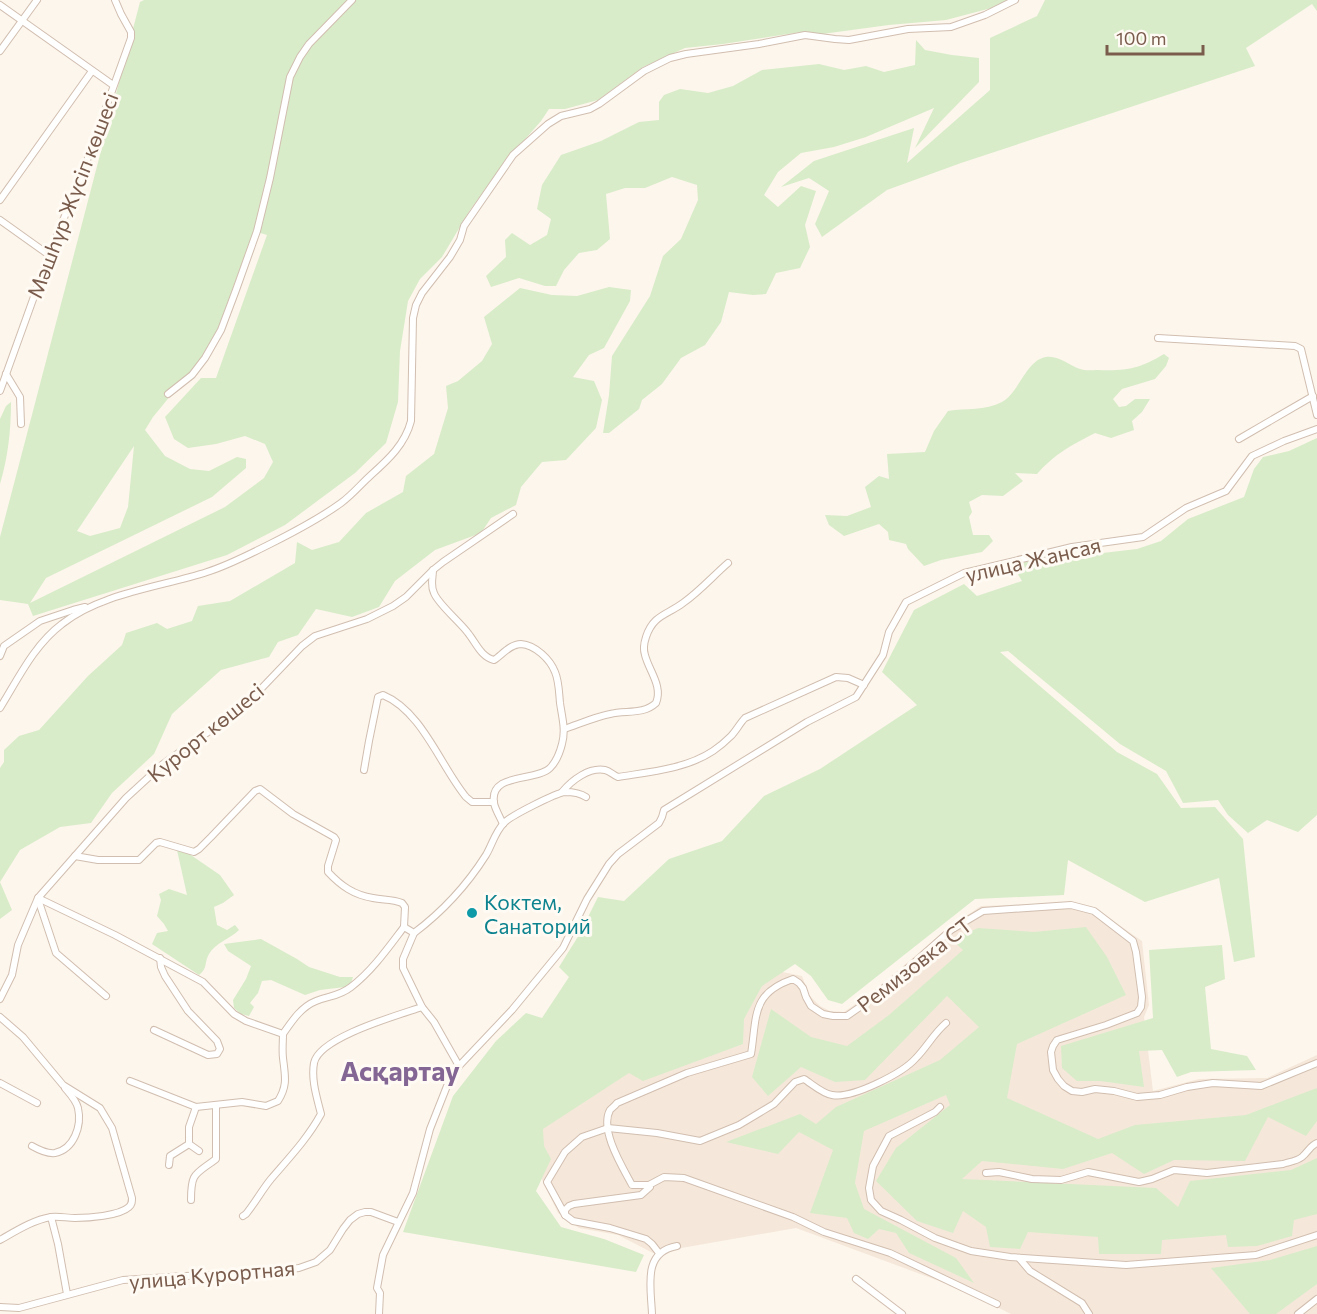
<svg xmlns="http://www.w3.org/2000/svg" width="1317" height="1314" viewBox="0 0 1317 1314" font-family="Commissioner,sans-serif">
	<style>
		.residential { fill: #f5e8da }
		.green { fill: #d8ecc9; fill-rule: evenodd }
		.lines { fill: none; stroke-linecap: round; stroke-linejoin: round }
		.street-casing { stroke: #d1beb0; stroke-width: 8 }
		.street { stroke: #fff; stroke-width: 6 }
		.culture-dot { fill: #0f9aa8; stroke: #fffaf3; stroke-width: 2 }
		.labels { text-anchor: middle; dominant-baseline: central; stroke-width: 6; stroke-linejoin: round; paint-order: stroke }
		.street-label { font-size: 21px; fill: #7a5c4d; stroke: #fffaf3 }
		.culture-label { font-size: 21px; fill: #0d838f; stroke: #fffaf3; text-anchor: start }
		.district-label { font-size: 27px; font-weight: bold; fill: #846695; stroke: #fffaf3 }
	</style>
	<rect width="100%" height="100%" fill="#fdf6ec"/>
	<polygon class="residential" points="1071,903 1096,909 1142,941 1149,1005 1144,1017 1153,1091 1199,1079 1267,1078 1317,1055 1317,1314 1011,1314 958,1288 796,1228 653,1253 618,1235 579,1228 558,1213 521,1136 773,970 802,976 809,995 820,1006 830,1011 844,1012 870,994 947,929 981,906"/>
	<g class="green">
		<path d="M144 0H1008L999 6 946 20 889 25 822 34 801 32 723 44 685 48 643 67 598 100 565 109H549L541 121 502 166 470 210 442 257 420 279 408 301 400 351 398 402 386 443 355 473 285 525 227 555 33 616 28 604 0 600V537L140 2ZM254 231 267 235 216 378H201L165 417 174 439 188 448 216 444 245 436 265 444 273 462 264 478 225 507 30 603 46 578 212 497 246 468V459L237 457 209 471 190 469 165 456 145 430 153 417 212 345ZM134 446 128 507 120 528 90 536 77 531Z"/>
		<polygon points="1045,0 1317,0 1317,11 1312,4 1246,48 1255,66 961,163 887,190 822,237 815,224 829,191 809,178 781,187 814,161 914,128 907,163 990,90 990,38 1037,16"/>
		<polygon points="916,40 925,50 952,55 979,58 979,82 915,148 934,108 866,137 834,147 801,153 778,172 764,195 778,207 801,186 816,191 805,225 810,247 800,268 776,273 766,294 753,295 729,292 721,322 705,345 681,358 662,384 642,400 639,409 609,433 603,433 609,395 612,356 650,296 663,256 681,239 698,200 697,185 672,177 645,188 625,188 606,194 610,239 597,250 579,253 564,270 556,286 545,286 519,278 491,287 486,276 506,257 505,240 512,233 530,245 547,235 551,219 537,209 542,185 561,155 601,141 639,122 659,120 659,102 664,95 680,89 708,93 733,86 762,70 819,64 844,70 866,66 884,72 915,65"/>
		<polygon points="609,287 631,290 630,301 604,348 589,355 573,377 594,381 602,400 596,428 566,460 542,462 521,487 516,505 491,518 481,533 435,550 395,581 379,607 352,617 316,609 298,635 278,642 269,657 221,670 172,714 154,754 112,793 91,823 60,827 20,850 0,882 12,910 0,919 0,768 4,762 4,750 19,736 39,730 88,676 122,645 126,633 157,623 167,629 192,621 198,606 230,601 295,563 297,542 312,550 339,542 366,513 403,492 406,476 434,454 448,408 446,386 458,381 482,361 492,344 484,317 520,288 552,295 577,296"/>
		<path d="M1164 354 1169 358 1166 366 1155 379 1122 389 1113 399 1119 407 1126 406 1135 399H1150L1142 412 1132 421 1134 430 1111 438 1095 433C1073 444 1053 455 1037 474L1015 473 1023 481 1003 496 982 495 969 502 972 512 969 517 973 535H989L993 541 982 552 941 560 924 566 908 549 906 544 889 540 888 532 879 524 844 536 829 525 825 515 847 516 871 507 865 487 879 476 889 479 887 454 925 452 934 431 948 411C966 408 985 411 1002 402 1019 393 1026 360 1046 357 1059 355 1068 365 1080 369 1085 371 1093 370 1098 370 1127 371 1139 369 1164 354Z"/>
		<path d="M11 402C11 430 8 457 0 484V419L6 406Z"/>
		<polygon points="1317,438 1317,815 1298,832 1267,820 1248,833 1228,815 1218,800 1183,803 1166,771 1120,744 1008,651 1000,652 1117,752 1157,774 1181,808 1215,807 1243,839 1255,957 1234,962 1219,878 1145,902 1068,860 1064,895 975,899 842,1004 828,1000 811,976 795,964 762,986 744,1019 743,1044 643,1081 629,1073 543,1129 544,1146 551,1159 536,1191 561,1227 604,1239 644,1255 636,1272 403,1232 453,1096 496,1041 526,1013 542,1018 569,977 559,967 579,935 598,897 624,901 669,859 722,841 764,796 820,769 917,705 882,672 914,610 964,584 977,596 1022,581 1014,568 1025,562 1137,549 1161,541 1188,519 1244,497 1254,469 1263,457 1289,451"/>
		<path d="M182 849 220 875 234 895 223 903 214 907 217 925 227 930 235 925 239 930C231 938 214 944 209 954 204 963 208 968 199 975L152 944 157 933 168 931 164 924 157 916 161 900 159 894 169 889 187 895 177 850Z"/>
		<polygon points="1086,927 1107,957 1126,995 1017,1044 1007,1098 1098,1139 1135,1125 1246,1115 1317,1088 1317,1121 1306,1136 1268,1117 1245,1161 1174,1160 1144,1174 1112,1153 1063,1169 982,1161 962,1179 1156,1188 1178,1207 1190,1181 1291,1170 1317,1158 1317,1214 1294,1220 1292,1236 1257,1246 1228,1247 1226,1235 1162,1240 1161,1254 1099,1254 1098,1237 1028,1232 1020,1249 990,1247 986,1227 963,1211 953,1233 917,1221 876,1181 896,1148 950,1105 946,1095 864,1131 855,1183 864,1209 956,1258 974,1283 909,1253 896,1233 879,1229 868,1239 854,1233 847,1218 810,1213 833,1150 799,1132 778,1154 726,1142 800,1114 816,1124 836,1107 940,1060 979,1027 947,996 865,1080 835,1082 801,1067 768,1096 752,1077 771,1009 811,1037 847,1046 889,1015 963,950 952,940 978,928 1034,932"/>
		<polygon points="261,939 297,959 309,967 340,977 353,977 351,983 345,987 320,990 305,995 271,980 262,981 258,993 250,1003 254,1007 249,1016 241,1014 234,1008 233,1000 246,979 251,966 228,951 224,944"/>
		<polygon points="1222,945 1225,979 1205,987 1211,1049 1247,1056 1256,1070 1191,1072 1177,1077 1162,1050 1139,1051 1144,1087 1100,1081 1077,1081 1062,1068 1061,1046 1153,1018 1149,950"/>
		<polygon points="1317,1246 1317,1284 1276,1314 1250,1314 1211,1268 1270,1260"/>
	</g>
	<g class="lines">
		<g class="street-casing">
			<g id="street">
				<polyline points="0,5 113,85"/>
				<polyline points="0,51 37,0"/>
				<polyline points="0,200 92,71"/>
				<polyline points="0,220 49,255"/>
				<polyline points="1158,338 1295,346 1301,349 1317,415"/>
				<polyline points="6,374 20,397 21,424"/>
				<polyline points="0,391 49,255 85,166 131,38 131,32 121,14 115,0"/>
				<polyline points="168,394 192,375 205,358 221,330 236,290 257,231 270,178 290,77 300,57 309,44 352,0"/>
				<polyline points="1239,439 1313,396"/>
				<path d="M433 570C433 578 430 585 434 593 438 604 460 622 468 633 476 643 481 657 494 660 502 655 510 644 521 644 535 645 550 659 555 672 559 681 559 693 560 703 562 717 566 730 562 744 560 752 556 762 550 768 536 782 489 772 494 803 495 809 500 817 503 824"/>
				<polyline points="0,656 4,646 40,621 73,610 85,607"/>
				<path d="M0 708C18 679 34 645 62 624 101 593 161 587 207 572 229 565 250 554 270 544 294 532 319 519 341 503 352 495 361 484 371 475 389 459 405 444 411 421L413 318 416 305 422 293 450 257 460 240 464 226 513 155 548 124 561 116 590 109 599 104 644 71 670 58 686 54 759 44 805 35 835 39 849 40 908 29 951 27 985 15 1015 0"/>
				<path d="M564 729C579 724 595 717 610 714 626 710 643 715 656 703 663 686 649 671 645 655 643 649 644 643 646 637 653 615 667 615 683 603 699 592 713 576 728 563"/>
				<path d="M364 770 369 741 378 697 383 695C422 711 441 767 466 797L472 802H494"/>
				<path d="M562 792C572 780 589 767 605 770 610 771 613 775 618 777 649 772 686 769 713 751 719 747 726 741 731 736 736 731 740 723 745 718L836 677 848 678 864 685"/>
				<path d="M75 856 98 860H139L156 843 160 842 194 852 199 849 211 837 255 791 260 789 293 814 334 837 336 840 328 866V872C341 886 354 895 373 898 383 900 393 899 402 903L405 907 404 927"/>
				<path d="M38 898 115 935 203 982 234 1014 246 1021 283 1034C292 1021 301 1007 316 1001 330 995 338 997 351 987 372 971 388 948 404 927L414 933C442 912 467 885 486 855 492 845 495 832 504 823 510 816 556 793 565 792 572 792 580 793 586 797"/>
				<polyline points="38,899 56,953 106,996"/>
				<polyline points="414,933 403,959 403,968 422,1007 434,1022 459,1066"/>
				<polyline points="0,999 12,975 18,945 38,898 126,798 163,764 232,715 258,692 302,646 315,636 367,619 393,606 406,597 433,570 443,562 513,514"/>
				<path d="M0 1017 23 1037 63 1085 100 1108 112 1128 132 1198C132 1202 132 1204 129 1207 119 1216 88 1218 75 1218 67 1218 59 1216 51 1217 33 1220 16 1231 0 1240"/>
				<polyline points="154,1030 208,1055 217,1054 220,1049 217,1041 188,1011 165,976 161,967 160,958"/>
				<path d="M130 1081 196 1107 242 1102 266 1106 278 1101C288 1085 285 1076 283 1058 282 1050 283 1042 283 1034"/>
				<polyline points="0,1083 37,1103"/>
				<polyline points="940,1107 935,1112 889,1136 873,1166 869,1188 871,1200 881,1211 901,1220 935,1238 971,1251 1010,1257 1126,1265 1256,1255 1317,1235"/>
				<polyline points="189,1144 199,1151"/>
				<path d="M32 1146C39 1150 47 1154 55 1153 74 1149 82 1126 78 1108 76 1100 70 1094 65 1088"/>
				<polyline points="169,1165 170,1156 189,1144 189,1127 196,1107"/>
				<path d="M986 1173 999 1172 1032 1179 1061 1180 1088 1172 1139 1182 1152 1179 1174 1170 1207 1173 1283 1164C1289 1162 1297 1161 1302 1157 1308 1152 1310 1146 1317 1143"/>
				<polyline points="649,1185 650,1187 641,1195 574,1204 569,1206 565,1210 565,1215 573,1221 610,1228 646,1239 652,1244 659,1253"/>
				<path d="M191 1200C191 1172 195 1175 216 1159V1105"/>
				<path d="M565 1215 547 1182 565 1152 582 1137 608 1128 657 1133 700 1141 739 1125 774 1104 795 1082 804 1079C812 1084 823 1094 832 1095 852 1099 903 1073 916 1058 927 1047 934 1033 946 1023"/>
				<path d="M243 1216 246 1214C255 1203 262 1190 271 1179 289 1158 308 1138 321 1114 317 1098 311 1080 314 1063 319 1037 399 1015 422 1007"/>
				<polyline points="51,1217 58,1244 67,1294"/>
				<polyline points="1019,1258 1030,1271 1082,1303 1089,1314"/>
				<polyline points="856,1279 902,1314"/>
				<path d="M997 1304 890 1253 824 1232 793 1217 684 1178 664 1177 649 1185H632C623 1168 599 1130 610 1110 612 1108 615 1106 617 1103L687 1073 751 1054C757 1017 751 993 793 979L799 983 803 988 806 997 811 1006 823 1014 833 1016H847L867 1002 915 962 951 930 983 911 1071 905 1094 911 1133 941 1136 952 1142 997 1141 1007 1137 1013 1106 1025 1057 1040 1053 1046 1051 1052 1053 1070 1058 1079 1064 1086 1072 1091 1082 1092 1095 1089 1114 1091 1137 1097 1160 1095 1187 1087 1213 1083 1261 1086 1317 1063"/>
				<polyline points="0,1307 19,1308 123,1280 185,1276 248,1274 299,1268 316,1262 330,1250 343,1229 350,1220 358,1214 365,1212 371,1212 398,1222"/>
				<polyline points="379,1314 380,1293 377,1288 383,1255 413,1193 430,1129 447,1086 459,1066 512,1010 563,948 587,899 609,864 618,854 659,823 662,817 664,810 807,722 856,697 883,655 889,632 906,602 964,573 1072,547 1143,537 1186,508 1226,491 1252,456 1284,441 1317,429"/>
				<path d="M652 1314C651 1287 642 1252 677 1246"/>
				<polyline points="1298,1314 1317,1299"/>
			</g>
		</g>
		<use href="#street" class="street"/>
	</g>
	<circle class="culture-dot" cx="472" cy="913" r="6"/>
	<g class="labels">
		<g class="street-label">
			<text transform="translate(72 195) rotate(-69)">Мәшhүр Жүсіп көшесі</text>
			<text transform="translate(1033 559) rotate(-13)">улица Жансая</text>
			<text transform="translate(205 732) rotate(-39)">Курорт көшесі</text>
			<text transform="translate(914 964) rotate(-38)">Ремизовка СТ</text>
			<text transform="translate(212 1274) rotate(-5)">улица Курортная</text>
		</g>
		<g class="culture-label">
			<text x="484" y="901">Коктем,<tspan x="484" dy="24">Санаторий</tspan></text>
		</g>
		<g class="district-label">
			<text x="400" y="1070">Асқартау</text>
		</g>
	</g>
	<path d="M1107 45v9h96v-9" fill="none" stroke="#7a5c4d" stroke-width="3"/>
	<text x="1116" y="45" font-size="18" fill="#7a5c4d" stroke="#fffaf3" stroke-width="4.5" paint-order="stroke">100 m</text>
</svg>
